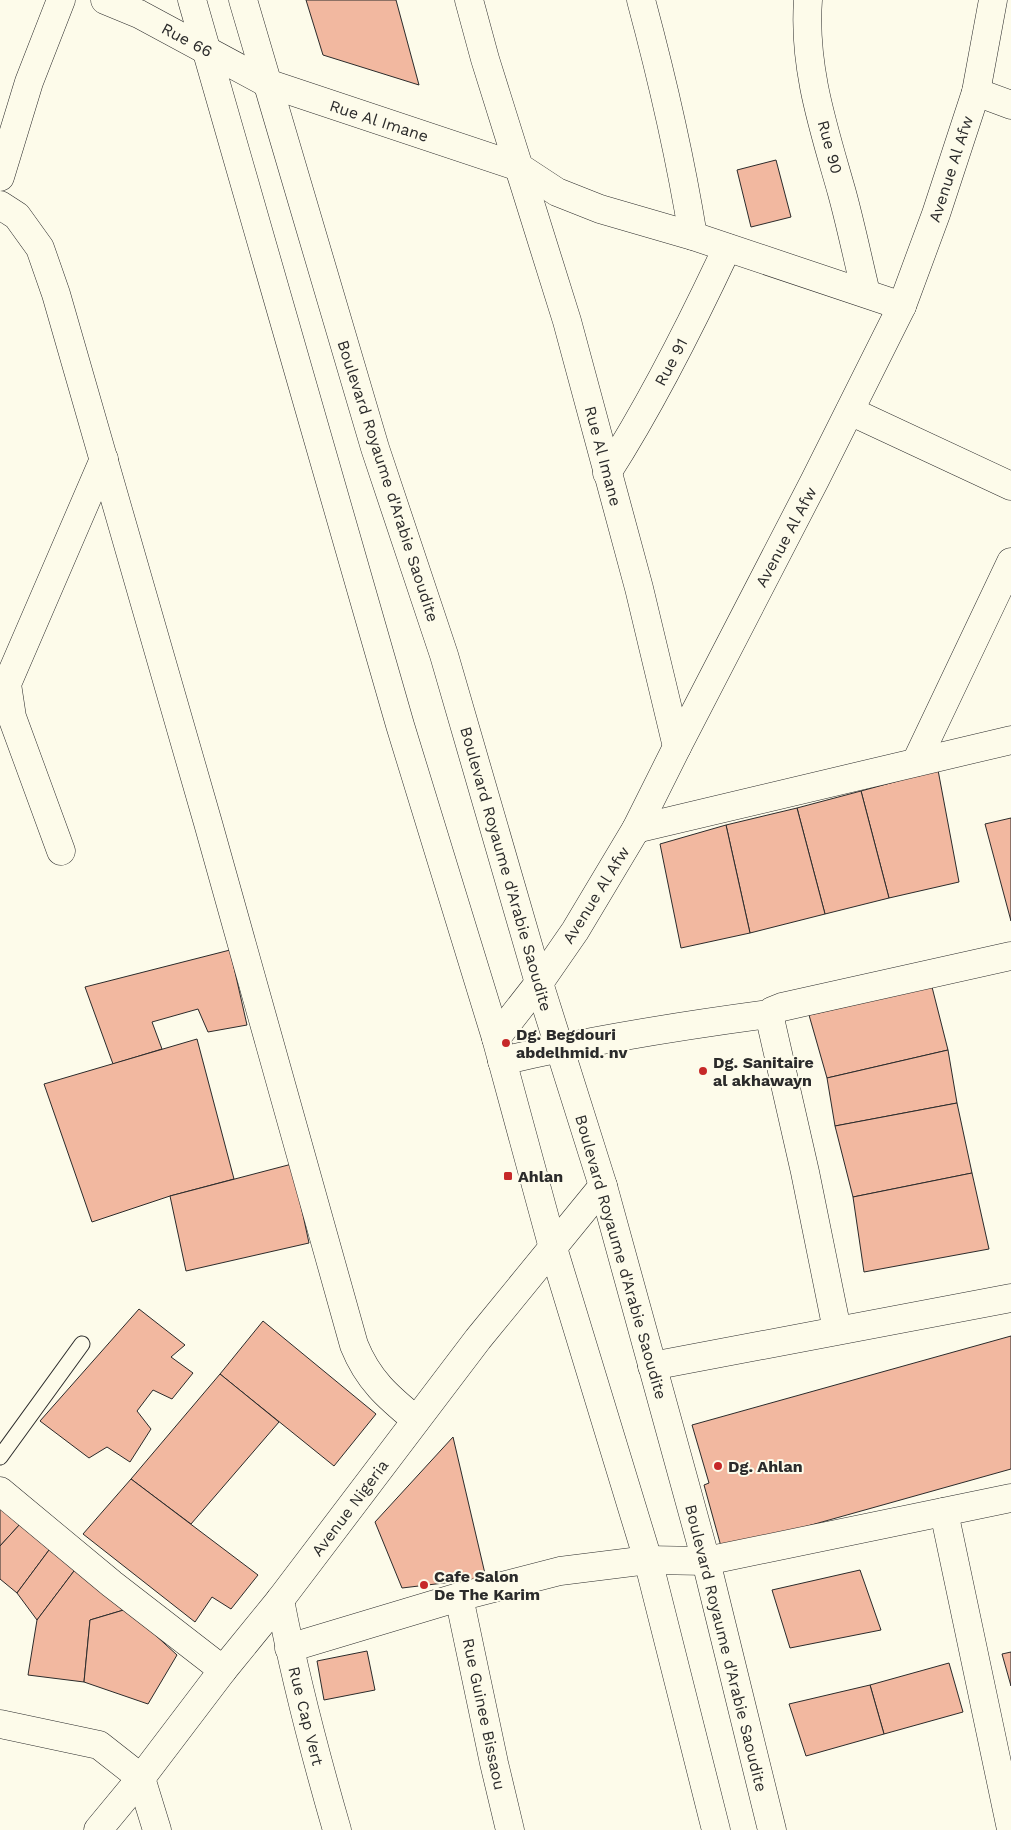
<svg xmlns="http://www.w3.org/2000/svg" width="1011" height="1830" viewBox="0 0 1011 1830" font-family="'Work Sans',sans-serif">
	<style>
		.building { fill: #f2b8a0; stroke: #2b2b2b }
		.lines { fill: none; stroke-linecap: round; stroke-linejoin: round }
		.lane-casing { stroke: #2b2b2b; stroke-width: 17 }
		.street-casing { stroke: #2b2b2b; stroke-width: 29 }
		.secondary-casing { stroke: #2b2b2b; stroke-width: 29 }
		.lane { stroke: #fdfbea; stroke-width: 15 }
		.street { stroke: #fdfbea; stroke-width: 28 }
		.secondary { stroke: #fdfbea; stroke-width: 28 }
		.poi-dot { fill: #c62828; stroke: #fdfbea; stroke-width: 2 }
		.labels { text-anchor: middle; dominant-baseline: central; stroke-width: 4; stroke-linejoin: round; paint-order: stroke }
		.street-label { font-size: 16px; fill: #2b2b2b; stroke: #fdfbea }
		.poi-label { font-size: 16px; font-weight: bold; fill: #2b2b2b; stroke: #fdfbea; text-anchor: start }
	</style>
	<rect width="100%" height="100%" fill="#fdfbea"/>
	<g class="building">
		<polygon points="306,0 396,0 419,85 323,55"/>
		<polygon points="776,160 791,217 751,227 737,170"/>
		<polygon points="938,770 959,882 889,898 861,791"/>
		<polygon points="861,791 889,898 825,914 797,808"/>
		<polygon points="797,808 825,914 750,933 726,825"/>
		<polygon points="1011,818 1011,921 985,824"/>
		<polygon points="726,825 750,933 681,948 660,844"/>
		<polygon points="230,950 247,1025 208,1032 198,1009 152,1022 162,1049 113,1064 85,987"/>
		<polygon points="932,987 948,1050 827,1078 809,1015"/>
		<polygon points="197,1039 234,1179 170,1196 92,1222 44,1084"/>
		<polygon points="948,1050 957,1103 835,1126 827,1078"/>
		<polygon points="957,1103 972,1173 853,1197 835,1126"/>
		<polygon points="292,1164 309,1243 186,1271 170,1196"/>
		<polygon points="972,1173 989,1249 864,1272 853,1197"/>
		<polygon points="139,1309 185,1345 171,1357 193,1373 172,1399 153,1390 137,1411 151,1429 130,1462 107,1447 89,1458 40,1421"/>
		<polygon points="263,1321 376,1414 334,1466 220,1374"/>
		<polygon points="1011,1336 1011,1469 722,1550 704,1485 709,1483 692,1425"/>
		<polygon points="220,1374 279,1422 191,1524 131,1479"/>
		<polygon points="453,1437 486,1578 402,1588 375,1522"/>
		<polygon points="131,1479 258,1575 231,1609 212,1597 195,1622 83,1534"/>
		<polygon points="0,1506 21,1523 0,1546"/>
		<polygon points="21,1523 52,1546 17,1593 0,1579 0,1546"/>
		<polygon points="52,1546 77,1567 37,1620 17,1593"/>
		<polygon points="77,1567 127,1609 90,1620 84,1682 28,1675 37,1620"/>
		<polygon points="860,1570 881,1630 790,1648 772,1590"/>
		<polygon points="127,1609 177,1655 148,1704 84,1682 90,1620"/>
		<polygon points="367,1651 375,1690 324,1700 317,1661"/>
		<polygon points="1011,1652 1011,1686 1002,1654"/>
		<polygon points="949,1663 963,1712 884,1734 870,1685"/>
		<polygon points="870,1685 884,1734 806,1756 789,1704"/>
	</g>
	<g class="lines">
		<g class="lane-casing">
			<polyline id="lane" points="0,1457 82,1344"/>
		</g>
		<g class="street-casing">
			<g id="street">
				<polyline points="105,0 139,14 267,83 519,167 557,192 600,209 693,236 902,306"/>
				<polyline points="469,0 485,59 567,321 639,588 677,747"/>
				<path d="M641 0C662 78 680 156 693 236"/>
				<path d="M808 0C803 68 824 129 842 193 851 226 858 260 866 293"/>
				<polyline points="976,92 1011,105"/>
				<polyline points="0,177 29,82 61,0"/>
				<path d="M0 205 17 216 40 248 56 294 208 823 354 1345C368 1380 388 1397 416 1420"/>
				<polyline points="850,411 1011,486"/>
				<path d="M607 473C653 401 691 325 727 248"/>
				<polyline points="916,762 1011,562"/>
				<polyline points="636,829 1011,740"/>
				<polyline points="61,851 12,717 7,684 104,459"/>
				<polyline points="769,1014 805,1172 837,1330"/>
				<polyline points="496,1038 539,983 575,931 636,829 677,747 815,480 902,306 936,214 976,92 993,0"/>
				<path d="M502 1061C590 1040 679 1026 769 1014L772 1011 782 1007 1011 956"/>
				<polyline points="652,1366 1011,1298"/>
				<polyline points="0,1491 112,1584 223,1670"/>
				<polyline points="944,1512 1011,1829"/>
				<polyline points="459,1597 494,1763 510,1830"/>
				<path d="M280 1600C295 1678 315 1754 337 1830"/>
				<polyline points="289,1648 459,1597 560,1571 648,1560 706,1561 1011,1498"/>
				<polyline points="0,1724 99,1745 141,1778 157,1830"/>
				<polyline points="98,1830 141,1778 223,1670 280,1600 478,1339 603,1186"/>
			</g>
		</g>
		<g class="secondary-casing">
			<g id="secondary">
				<polyline points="192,0 400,725 496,1038 553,1248 648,1560 716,1830"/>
				<polyline points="243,0 375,448 444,655 539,983 603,1186 706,1561 772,1830"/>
			</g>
		</g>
		<use href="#lane" class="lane"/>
		<use href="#street" class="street"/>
		<use href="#secondary" class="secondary"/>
	</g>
	<g class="poi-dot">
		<circle cx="506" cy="1043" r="5"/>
		<circle cx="703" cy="1071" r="5"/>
		<rect x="503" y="1171" width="10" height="10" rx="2.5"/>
		<circle cx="718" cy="1466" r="5"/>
		<circle cx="424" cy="1585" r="5"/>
	</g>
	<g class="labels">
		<g class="street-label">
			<text transform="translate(187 40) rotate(28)">Rue 66</text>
			<text transform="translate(379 121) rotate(18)">Rue Al Imane</text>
			<text transform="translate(830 147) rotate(75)">Rue 90</text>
			<text transform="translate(951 169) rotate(-72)">Avenue Al Afw</text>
			<text transform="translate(671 362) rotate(-62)">Rue 91</text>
			<text transform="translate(603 456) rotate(75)">Rue Al Imane</text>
			<text transform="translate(388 481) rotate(72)">Boulevard Royaume d'Arabie Saoudite</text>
			<text transform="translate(786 537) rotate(-62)">Avenue Al Afw</text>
			<text transform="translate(506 869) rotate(74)">Boulevard Royaume d'Arabie Saoudite</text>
			<text transform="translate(596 895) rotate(-58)">Avenue Al Afw</text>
			<text transform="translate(621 1257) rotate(74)">Boulevard Royaume d'Arabie Saoudite</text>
			<text transform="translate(350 1508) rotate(-53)">Avenue Nigeria</text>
			<text transform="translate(726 1648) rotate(76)">Boulevard Royaume d'Arabie Saoudite</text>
			<text transform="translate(484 1714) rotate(78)">Rue Guinee Bissaou</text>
			<text transform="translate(306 1716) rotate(76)">Rue Cap Vert</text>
		</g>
		<g class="poi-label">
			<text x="516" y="1034">Dg. Begdouri<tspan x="516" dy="18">abdelhmid. nv</tspan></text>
			<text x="713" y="1062">Dg. Sanitaire<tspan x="713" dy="18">al akhawayn</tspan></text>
			<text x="518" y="1176">Ahlan</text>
			<text x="728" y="1466">Dg. Ahlan</text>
			<text x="434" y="1576">Cafe Salon<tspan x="434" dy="18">De The Karim</tspan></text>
		</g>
	</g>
</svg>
